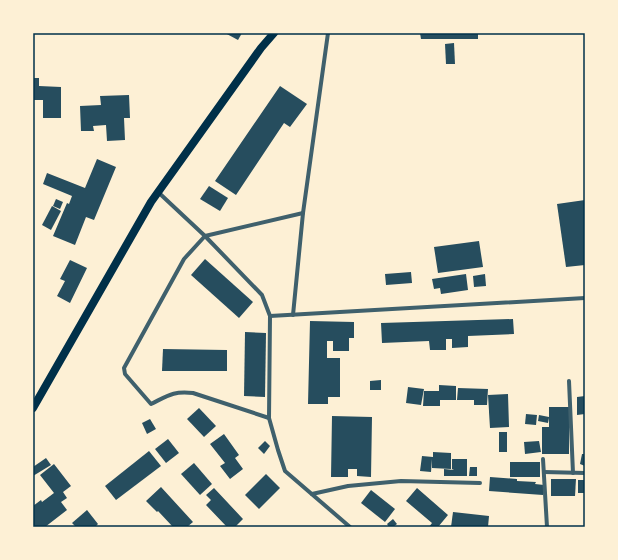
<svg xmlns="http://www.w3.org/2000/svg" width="618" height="560" viewBox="0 0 618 560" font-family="Karla,sans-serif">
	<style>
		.building { fill: #264d5e }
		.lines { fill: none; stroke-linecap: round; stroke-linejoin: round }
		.minor { stroke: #3f606c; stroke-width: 4 }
		.primary { stroke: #003049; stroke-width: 8 }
		.neatline { fill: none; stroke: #003049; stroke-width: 1.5 }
	</style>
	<rect width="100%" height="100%" fill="#fdf0d5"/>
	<g class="building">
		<polygon points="225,33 242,33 238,40"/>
		<polygon points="420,33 478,33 478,39 421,39"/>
		<polygon points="454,43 455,64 446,64 445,44"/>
		<polygon points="33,78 39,78 39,86 61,87 61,118 43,118 43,100 33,100"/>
		<polygon points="280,86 307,104 290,127 284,123 236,195 215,181"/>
		<polygon points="129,95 130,118 124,118 125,140 107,141 106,125 93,126 94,131 81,131 80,106 101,105 100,96"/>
		<polygon points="97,159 116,167 94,220 86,217 75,245 53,236 67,203 69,204 72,196 43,184 47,173 85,188"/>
		<polygon points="209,186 228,198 220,211 200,199"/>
		<polygon points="56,199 63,202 60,209 53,206"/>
		<polygon points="585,200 585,265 566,267 557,204"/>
		<polygon points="52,206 61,211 51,230 42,225"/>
		<polygon points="479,241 483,267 438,273 434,247"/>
		<polygon points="205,259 253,302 239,318 191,275"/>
		<polygon points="70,260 87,268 70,303 57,296 65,281 60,279"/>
		<polygon points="411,272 412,283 386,285 385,274"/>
		<polygon points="466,274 468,290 441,294 440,288 434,289 432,279"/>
		<polygon points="485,274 486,286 474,287 473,276"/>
		<polygon points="513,319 514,334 468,336 468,347 452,348 452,339 446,339 446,350 430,350 429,341 382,343 381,323"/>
		<polygon points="310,321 354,322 354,338 349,338 349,351 333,351 333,341 327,341 327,358 340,358 340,397 328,397 328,404 308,404"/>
		<polygon points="245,332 266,333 265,397 244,396"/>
		<polygon points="163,349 227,350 227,371 162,371"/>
		<polygon points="381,380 381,390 370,390 370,381"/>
		<polygon points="439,385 456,386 456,400 440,400 440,406 423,406 424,391 439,391"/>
		<polygon points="408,387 424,389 421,405 406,403"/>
		<polygon points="458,388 488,389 487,405 474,405 474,400 457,400"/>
		<polygon points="508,394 509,427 490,428 488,395"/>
		<polygon points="585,396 585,414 577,415 577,397"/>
		<polygon points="549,407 569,407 569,454 542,454 542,427 549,427 549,418 548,423 538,421 539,415 549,417"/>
		<polygon points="199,408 216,426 204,437 187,419"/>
		<polygon points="526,414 537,415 536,425 525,424"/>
		<polygon points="332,416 372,417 371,477 357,476 357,469 348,469 348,477 331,477"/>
		<polygon points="150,419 156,429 147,434 142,423"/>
		<rect x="499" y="432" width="8" height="20"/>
		<polygon points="224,434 239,455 235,458 243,469 230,479 220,466 225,463 210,444"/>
		<polygon points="168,439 179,453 166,463 155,449"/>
		<polygon points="265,441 270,446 264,454 258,448"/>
		<polygon points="539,441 541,452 525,454 524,442"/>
		<polygon points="149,451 161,466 116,500 105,486"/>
		<polygon points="433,452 451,453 451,469 432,468 432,459 431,472 420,471 422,456 433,457"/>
		<polygon points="582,454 585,454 585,466 580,464"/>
		<polygon points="46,458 51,465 33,476 33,467"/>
		<polygon points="452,459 467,459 467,476 444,476 444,469 454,470 452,469"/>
		<rect x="510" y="462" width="30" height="15"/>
		<polygon points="194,463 212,484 200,495 181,474"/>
		<polygon points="54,464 71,486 63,492 67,498 61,502 67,510 45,527 33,527 33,506 41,500 42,502 54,493 40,475"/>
		<polygon points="470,467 477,467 477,476 469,476"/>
		<polygon points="266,474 280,488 259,509 245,495"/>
		<polygon points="490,477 517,479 517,481 536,482 535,484 544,485 543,495 489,491"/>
		<polygon points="551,479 576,479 575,496 551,496"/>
		<rect x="578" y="480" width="7" height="13"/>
		<polygon points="161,487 193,522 187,527 173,527 158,511 157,512 146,501"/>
		<polygon points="214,488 243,519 235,527 227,527 206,505 211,500 206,495"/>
		<polygon points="417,488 448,515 438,527 429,527 432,523 406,501"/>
		<polygon points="371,490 395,509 385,522 361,503"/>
		<polygon points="87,510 98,524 95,527 76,527 72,523"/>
		<polygon points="453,512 489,516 488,527 451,527"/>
		<polygon points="393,519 397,524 393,527 389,527 387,524"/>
	</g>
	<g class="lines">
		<g class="minor">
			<polyline points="158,192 205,236 262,295 270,316 269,418 278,450 285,471 350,527"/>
			<polyline points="293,315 303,213 328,33"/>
			<polyline points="270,316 585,298"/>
			<polyline points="569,381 573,473"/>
			<path d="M269 418 193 393C173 391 169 395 151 404L125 374 124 368 184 259 205 236 303 213"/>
			<polyline points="543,459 547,527"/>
			<polyline points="544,472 585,473"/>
			<polyline points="312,494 348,486 401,481 480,483"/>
		</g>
		<polyline class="primary" points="33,408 151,202 261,48 274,33"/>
	</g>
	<rect width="618" height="560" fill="none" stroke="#fdf0d5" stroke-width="68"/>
	<rect x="34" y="34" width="550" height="492" class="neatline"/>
</svg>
